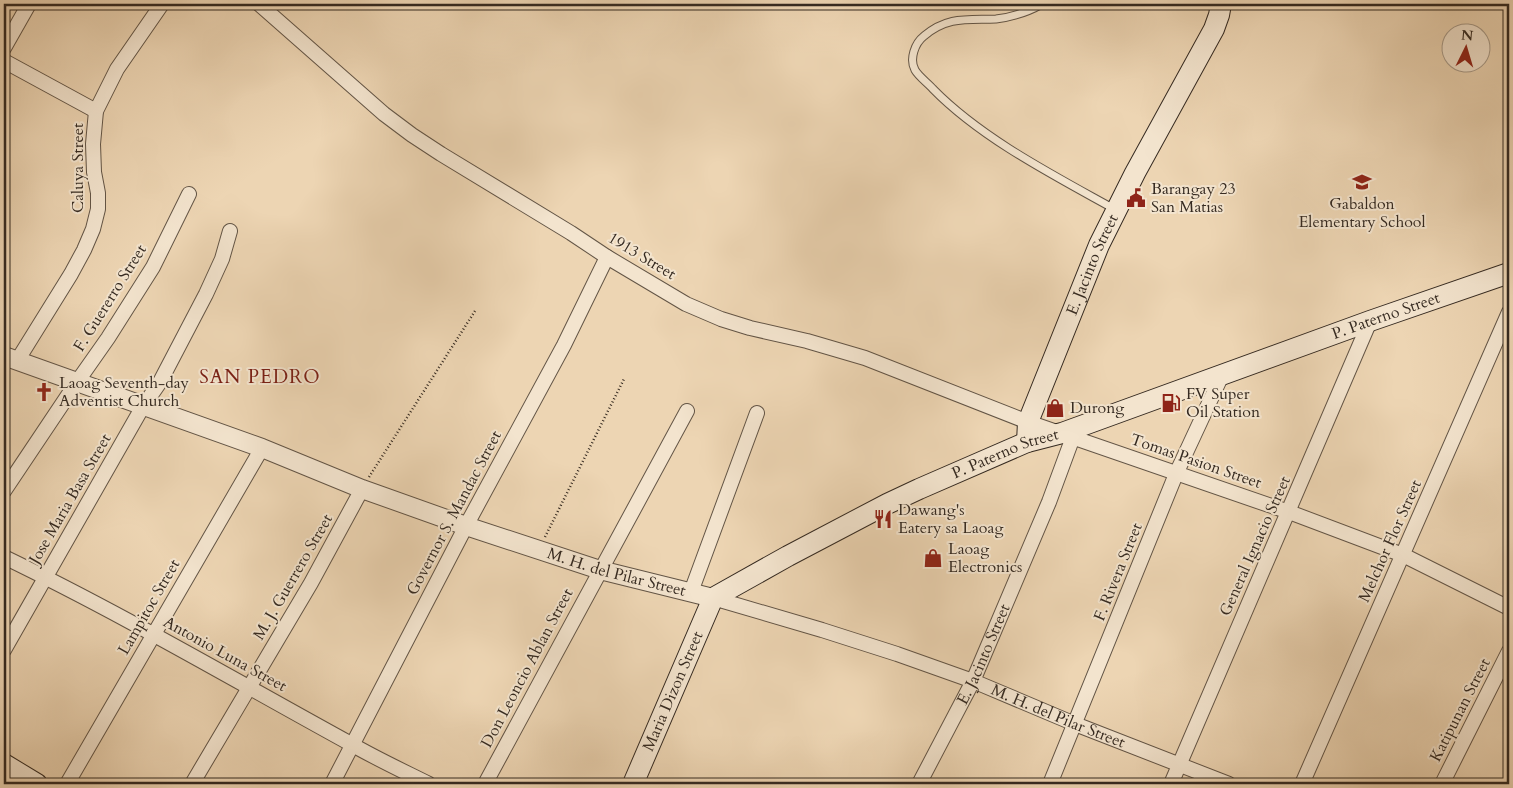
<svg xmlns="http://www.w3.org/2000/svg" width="1513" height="788" viewBox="0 0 1513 788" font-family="Cardo,serif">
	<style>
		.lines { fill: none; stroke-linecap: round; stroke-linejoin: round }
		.service-casing { stroke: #635546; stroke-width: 9 }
		.minor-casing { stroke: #635546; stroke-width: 16 }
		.tertiary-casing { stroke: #635546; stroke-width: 20 }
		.secondary-casing { stroke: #352a21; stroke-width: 22 }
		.path { stroke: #352a21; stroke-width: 2.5; stroke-dasharray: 1 2.5; stroke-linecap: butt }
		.service { stroke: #f3e4ce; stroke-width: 7 }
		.minor { stroke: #f3e4ce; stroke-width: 14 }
		.tertiary { stroke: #f3e4ce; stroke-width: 18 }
		.secondary { stroke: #f3e4ce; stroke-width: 20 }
		.labels { text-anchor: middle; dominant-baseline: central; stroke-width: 4; stroke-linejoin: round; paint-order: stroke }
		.street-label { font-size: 16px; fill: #352a21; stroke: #f3e4ce }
		.poi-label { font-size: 16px; fill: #352a21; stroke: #f3e4ce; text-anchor: start }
		.quarter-label { font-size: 19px; letter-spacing: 1px; fill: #7a1f14; stroke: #f3e4ce }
	</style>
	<rect width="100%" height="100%" fill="#edd5b3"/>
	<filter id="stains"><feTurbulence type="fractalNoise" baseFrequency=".004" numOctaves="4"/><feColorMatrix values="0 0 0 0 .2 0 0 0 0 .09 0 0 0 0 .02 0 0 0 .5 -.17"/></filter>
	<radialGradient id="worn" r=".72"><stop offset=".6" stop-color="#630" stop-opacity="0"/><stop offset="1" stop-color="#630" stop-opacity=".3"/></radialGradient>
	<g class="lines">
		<g class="service-casing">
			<path id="service" d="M1042 4C1028 12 1012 17 996 19 967 20 948 16 924 36 915 43 909 59 915 70 919 77 928 83 933 89 982 139 1055 176 1116 210"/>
		</g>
		<g class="minor-casing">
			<g id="minor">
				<polyline points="259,4 384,114 412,135 441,154 571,233 607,257 686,304 721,319 750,328 807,341 865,358 1028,422 1289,512 1403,555 1509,608"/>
				<polyline points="4,48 29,4"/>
				<polyline points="4,61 96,111"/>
				<polyline points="17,361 71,274 84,250 93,229 98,209 98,193 94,172 93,144 96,111 117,69 162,4"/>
				<polyline points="4,491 75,385 108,338 153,267 189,194"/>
				<path d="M4 557C122 614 236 681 351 744 377 759 403 771 429 784"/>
				<polyline points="691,592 757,413"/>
				<path id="s1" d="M713 598 822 630 897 654 973 681 1075 724 1229 784"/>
				<polyline points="4,650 142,408 160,382 206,294 222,259 230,231"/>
				<polyline points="67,784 262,448"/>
				<polyline points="192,784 311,583 362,489"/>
				<polyline points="332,784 466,526 564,345 607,257"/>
				<polyline points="485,784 687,411"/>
				<path id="s2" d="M919 784 973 681 1049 502 1073 437"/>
				<polyline points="1050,784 1176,474 1222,375"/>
				<polyline points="1171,784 1370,321"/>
				<polyline points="1302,784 1509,312"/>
				<polyline points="1442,784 1509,651"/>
			</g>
		</g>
		<g class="tertiary-casing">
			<g id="tertiary">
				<path id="s3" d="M4 356 262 448 362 489 466 526 600 570 713 598"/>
			</g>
		</g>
		<g class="secondary-casing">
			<g id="secondary">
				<path id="s4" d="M1027 442 1028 422 1099 245 1135 173 1214 29 1219 15 1221 4"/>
				<polyline points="4,764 37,784"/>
				<path id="s5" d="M633 784 713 598 788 556 887 504 919 489 1027 442 1062 433 1370 321 1509 273"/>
			</g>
		</g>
		<g class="path">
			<polyline points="369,477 475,311"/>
			<polyline points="545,537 624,379"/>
		</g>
		<use href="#service" class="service"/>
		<use href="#minor" class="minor"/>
		<use href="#tertiary" class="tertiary"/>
		<use href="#secondary" class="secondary"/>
	</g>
	<defs>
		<g id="school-bare" transform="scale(1.5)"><path d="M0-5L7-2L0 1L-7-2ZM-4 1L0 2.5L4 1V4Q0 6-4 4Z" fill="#8f2418" stroke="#f3e4ce" stroke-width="2.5" paint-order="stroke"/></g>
		<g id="civic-bare" transform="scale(1.5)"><path d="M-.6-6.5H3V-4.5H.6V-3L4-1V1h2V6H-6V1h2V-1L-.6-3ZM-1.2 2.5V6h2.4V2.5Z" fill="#8f2418" stroke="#f3e4ce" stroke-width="2.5" paint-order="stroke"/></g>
		<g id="church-bare" transform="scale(1.5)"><path d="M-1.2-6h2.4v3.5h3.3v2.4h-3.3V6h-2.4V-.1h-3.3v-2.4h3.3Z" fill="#8f2418" stroke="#f3e4ce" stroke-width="2.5" paint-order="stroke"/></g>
		<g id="fuel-bare" transform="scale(1.5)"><path d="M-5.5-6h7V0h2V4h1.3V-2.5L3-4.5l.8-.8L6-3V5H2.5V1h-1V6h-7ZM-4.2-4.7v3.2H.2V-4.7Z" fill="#8f2418" stroke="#f3e4ce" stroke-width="2.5" paint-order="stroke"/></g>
		<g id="shop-bare" transform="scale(1.5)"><path d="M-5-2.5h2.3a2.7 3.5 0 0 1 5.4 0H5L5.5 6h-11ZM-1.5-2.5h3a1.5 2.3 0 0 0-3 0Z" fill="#8f2418" stroke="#f3e4ce" stroke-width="2.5" paint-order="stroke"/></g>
		<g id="restaurant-bare" transform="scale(1.5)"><path d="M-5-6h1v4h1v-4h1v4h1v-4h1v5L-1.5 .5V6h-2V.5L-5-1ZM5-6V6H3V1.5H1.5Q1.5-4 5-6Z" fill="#8f2418" stroke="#f3e4ce" stroke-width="2.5" paint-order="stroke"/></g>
	</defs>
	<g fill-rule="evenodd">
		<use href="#school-bare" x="1362" y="182"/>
		<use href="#civic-bare" x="1136" y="198"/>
		<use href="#church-bare" x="44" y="392"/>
		<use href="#fuel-bare" x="1171" y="403"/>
		<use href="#shop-bare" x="1055" y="408"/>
		<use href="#restaurant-bare" x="883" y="519"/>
		<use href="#shop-bare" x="933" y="558"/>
	</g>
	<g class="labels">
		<g class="street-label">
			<text transform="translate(78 168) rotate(-90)">Caluya Street</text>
			<text transform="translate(642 256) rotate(31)">1913 Street</text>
			<text stroke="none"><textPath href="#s4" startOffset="190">E. Jacinto Street</textPath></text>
			<text transform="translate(110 298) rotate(-58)">F. Guererro Street</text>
			<text stroke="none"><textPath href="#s5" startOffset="934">P. Paterno Street</textPath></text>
			<text stroke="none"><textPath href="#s5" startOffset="529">P. Paterno Street</textPath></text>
			<text transform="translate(1196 461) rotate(19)">Tomas Pasion Street</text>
			<text transform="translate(70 499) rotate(-60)">Jose Maria Basa Street</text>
			<text transform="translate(454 513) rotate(-62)">Governor S. Mandac Street</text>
			<text transform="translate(1390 541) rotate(-66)">Melchor Flor Street</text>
			<text transform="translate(1255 546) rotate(-66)">General Ignacio Street</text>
			<text stroke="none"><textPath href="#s3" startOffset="650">M. H. del Pilar Street</textPath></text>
			<text transform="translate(1118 572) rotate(-68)">F. Rivera Street</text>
			<text transform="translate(293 577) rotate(-60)">M. J. Guerrero Street</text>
			<text transform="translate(149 607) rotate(-60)">Lampitoc Street</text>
			<text transform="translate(225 654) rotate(29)">Antonio Luna Street</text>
			<text stroke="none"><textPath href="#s2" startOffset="145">E. Jacinto Street</textPath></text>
			<text transform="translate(527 668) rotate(-62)">Don Leoncio Ablan Street</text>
			<text stroke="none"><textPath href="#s5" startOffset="101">Maria Dizon Street</textPath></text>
			<text transform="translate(1460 710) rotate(-63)">Katipunan Street</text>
			<text stroke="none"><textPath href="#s1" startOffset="365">M. H. del Pilar Street</textPath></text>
		</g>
		<g class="poi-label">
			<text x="1151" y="189">Barangay 23<tspan x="1151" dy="18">San Matias</tspan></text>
			<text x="1362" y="204" text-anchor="middle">Gabaldon<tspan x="1362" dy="18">Elementary School</tspan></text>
			<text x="59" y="383">Laoag Seventh-day<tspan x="59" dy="18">Adventist Church</tspan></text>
			<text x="1186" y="394">FV Super<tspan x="1186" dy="18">Oil Station</tspan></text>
			<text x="1070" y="408">Durong</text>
			<text x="898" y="510">Dawang's<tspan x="898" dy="18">Eatery sa Laoag</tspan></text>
			<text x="948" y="549">Laoag<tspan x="948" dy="18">Electronics</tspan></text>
		</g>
		<g class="quarter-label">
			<text x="260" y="377">SAN PEDRO</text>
		</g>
	</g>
	<rect width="1513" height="788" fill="none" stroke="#edd5b3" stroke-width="20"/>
	<rect x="5" y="5" width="1503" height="778" fill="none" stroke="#352a21" stroke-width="2.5"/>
	<rect x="10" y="10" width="1493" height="768" fill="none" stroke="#352a21"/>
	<g transform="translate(1466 48) rotate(5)"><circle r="24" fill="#f3e4ce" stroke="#a79a89"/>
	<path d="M0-4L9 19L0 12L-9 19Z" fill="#8f2418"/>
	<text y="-8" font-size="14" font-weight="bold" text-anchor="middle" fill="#352a21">N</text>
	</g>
	<rect width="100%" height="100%" filter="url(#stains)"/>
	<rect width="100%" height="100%" fill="url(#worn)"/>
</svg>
